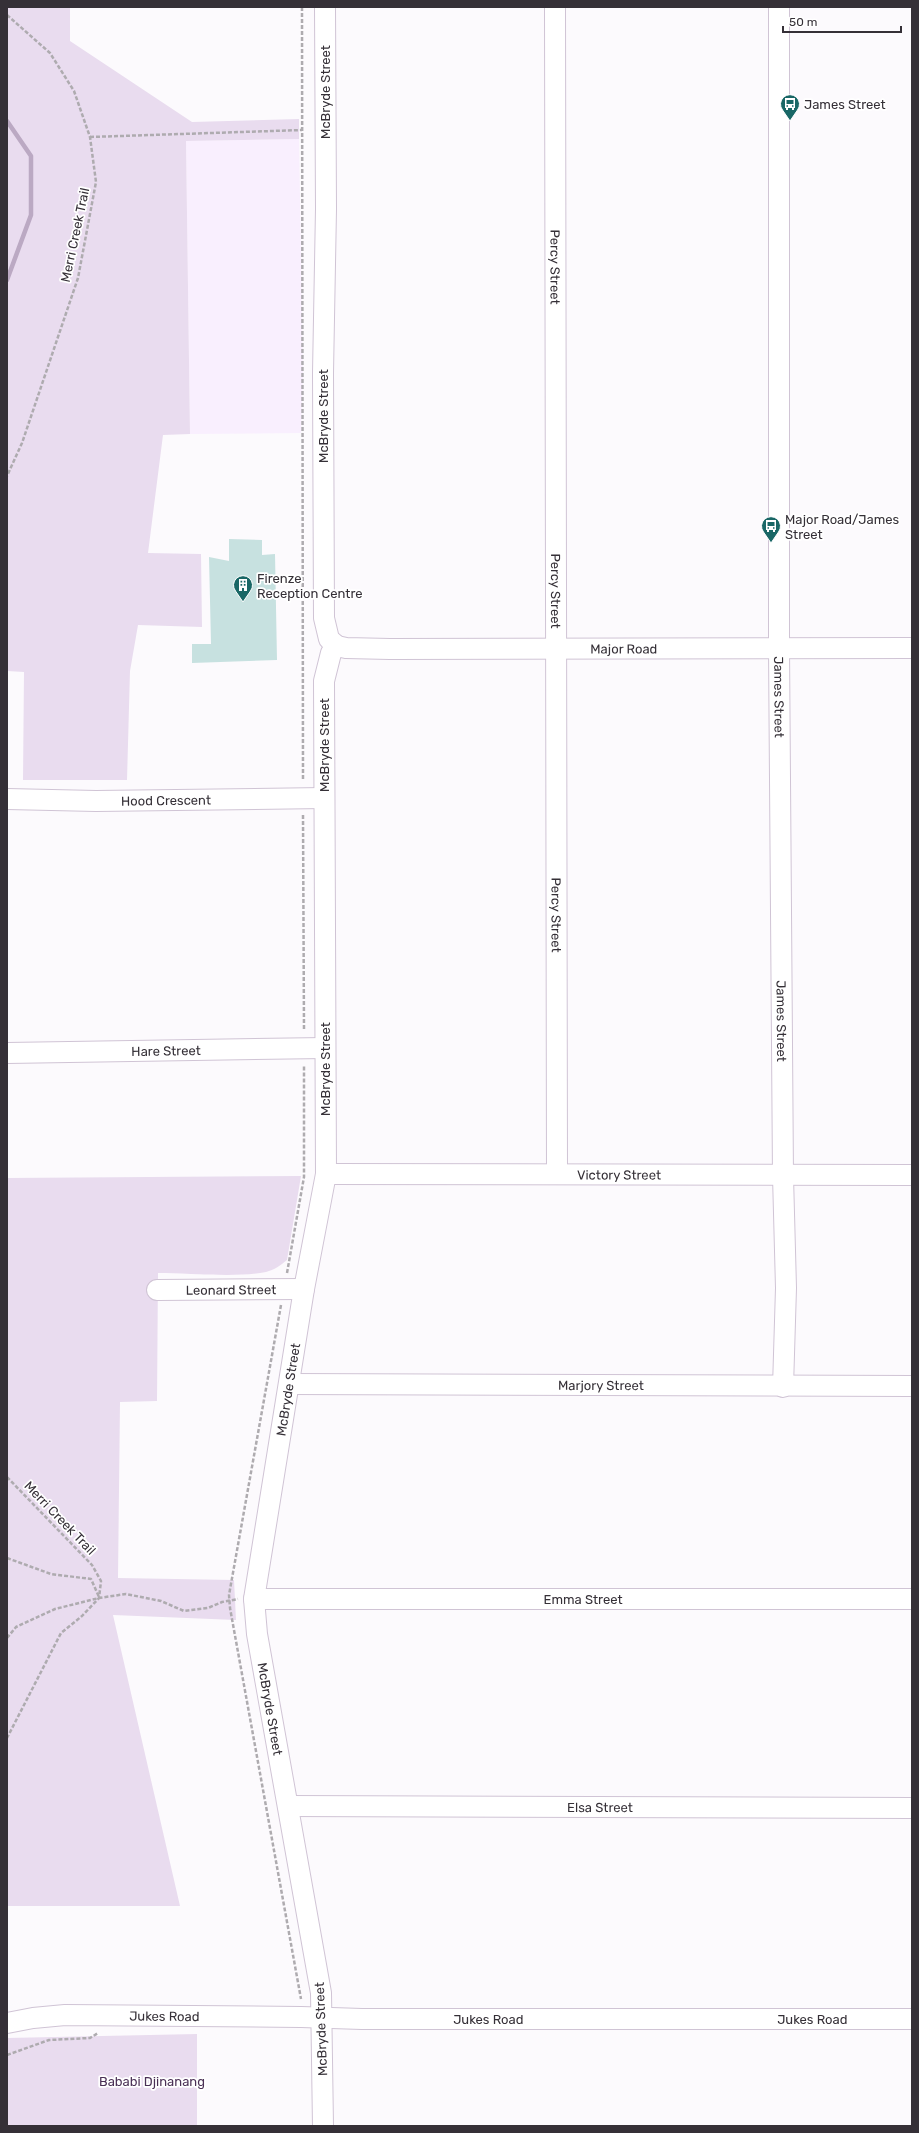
<svg xmlns="http://www.w3.org/2000/svg" width="919" height="2133" viewBox="0 0 919 2133" font-family="Rubik,sans-serif">
	<style>
		.built { fill: #f9effe }
		.green { fill: #e9dcef }
		.lines { fill: none; stroke-linecap: round; stroke-linejoin: round }
		.stream { stroke: #bba9c3; stroke-width: 4.5 }
		.building { fill: #c7e1e0 }
		.minor-casing { stroke: #d0c4d5; stroke-width: 22 }
		.path { stroke: #aeabaf; stroke-width: 2.5; stroke-dasharray: 4 2; stroke-linecap: butt }
		.minor { stroke: #fff; stroke-width: 20 }
		.labels { text-anchor: middle; dominant-baseline: central; stroke-width: 3.5; stroke-linejoin: round; paint-order: stroke }
		.street-label { font-size: 13px; fill: #353037; stroke: #fff }
		.poi-label { font-size: 13px; fill: #353037; stroke: #fff; text-anchor: start }
		.park-label { font-size: 13px; fill: #4a3055; stroke: #fff }
	</style>
	<rect width="100%" height="100%" fill="#fcfafd"/>
	<polygon class="built" points="299,139 303,372 301,433 190,434 186,141"/>
	<g class="green">
		<polygon points="7,7 70,7 70,41 192,122 299,119 299,139 186,141 190,434 163,435 148,553 201,554 202,627 138,625 130,671 127,780 23,780 24,672 7,671"/>
		<path d="M301 1176 287 1260C281 1265 274 1270 266 1272 236 1278 189 1273 158 1273L157 1401 120 1402 118 1578 234 1580 236 1620 113 1615 180 1906H7V1178Z"/>
		<polygon points="197,2034 197,2126 7,2126 7,2038"/>
	</g>
	<g class="lines">
		<polyline class="stream" points="7,121 31,156 31,215 7,280"/>
	</g>
	<polygon class="building" points="229,539 262,540 262,555 275,554 277,660 192,663 192,644 211,644 209,557 229,561"/>
	<g class="lines">
		<g class="minor-casing">
			<g id="minor">
				<path id="s1" d="M555 7 557 1174"/>
				<path id="s2" d="M779 7V648L783 1176 786 1288 783 1387"/>
				<path id="s3" d="M337 646 346 648 390 649 912 648"/>
				<path id="s4" d="M7 799 96 801 324 798"/>
				<path id="s5" d="M7 1053 325 1048"/>
				<path id="s6" d="M326 1174 912 1175"/>
				<path id="s7" d="M157 1290 304 1289"/>
				<path id="s8" d="M290 1384 912 1386"/>
				<path id="s9" d="M254 1599H912"/>
				<path id="s10" d="M288 1806 912 1808"/>
				<path id="s11" d="M7 2023 33 2018 65 2015 301 2017 362 2019H912"/>
				<path id="s12" d="M323 2126 321 1993 257 1634 254 1599 304 1289 326 1174 324 681 331 653 337 646 329 639 324 618 323 373 326 209 325 7"/>
			</g>
		</g>
		<g class="path">
			<polyline points="302,7 303,780"/>
			<polyline points="7,15 50,53 74,91 90,137 96,182 78,278 22,443 7,476"/>
			<polyline points="90,137 302,130"/>
			<polyline points="303,815 304,1030"/>
			<polyline points="287,1273 304,1177 304,1065"/>
			<polyline points="281,1305 229,1595 230,1608 301,1999"/>
			<polyline points="7,1477 92,1565 101,1581 99,1598 82,1616 61,1633 7,1738"/>
			<polyline points="7,1558 51,1574 91,1579 99,1597"/>
			<polyline points="7,1638 16,1627 55,1609 99,1598 126,1594 161,1601 184,1611 208,1608 222,1602 238,1599"/>
			<polyline points="7,2055 49,2040 90,2038 98,2033"/>
		</g>
		<use href="#minor" class="minor"/>
	</g>
	<defs>
		<g id="bus-pin" transform="scale(1)"><path d="M0 17L-7.5 6A9.5 9.5 0 1 1 7.5 6Z" fill="#196766" stroke="#fff"/><path d="M-5-6H5V4H4V6H2V4H-2V6H-4V4H-5ZM-3.5-4V0h7V-4ZM-3.5 1.2v1.5H-2V1.2ZM2 1.2v1.5H3.5V1.2Z" fill="#fff"/></g>
		<g id="building-pin" transform="scale(1)"><path d="M0 17L-7.5 6A9.5 9.5 0 1 1 7.5 6Z" fill="#196766" stroke="#fff"/><path d="M-4-6H4V6H1V3H-1V6H-4ZM-2.5-4.3h1.7v1.8h-1.7ZM.8-4.3h1.7v1.8H.8ZM-2.5-1h1.7V.8h-1.7ZM.8-1h1.7V.8H.8Z" fill="#fff"/></g>
	</defs>
	<g fill-rule="evenodd">
		<use href="#bus-pin" x="790" y="104"/>
		<use href="#bus-pin" x="771" y="526"/>
		<use href="#building-pin" x="243" y="585"/>
	</g>
	<g class="labels">
		<g class="street-label">
			<text transform="translate(325 92) rotate(-90)">McBryde Street</text>
			<text transform="translate(75 235) rotate(-78)">Merri Creek Trail</text>
			<text stroke="none"><textPath href="#s1" startOffset="260">Percy Street</textPath></text>
			<text transform="translate(323 416) rotate(-90)">McBryde Street</text>
			<text stroke="none"><textPath href="#s1" startOffset="584">Percy Street</textPath></text>
			<text stroke="none"><textPath href="#s3" startOffset="287">Major Road</textPath></text>
			<text stroke="none"><textPath href="#s2" startOffset="690">James Street</textPath></text>
			<text transform="translate(324 745) rotate(-90)">McBryde Street</text>
			<text stroke="none"><textPath href="#s4" startOffset="159">Hood Crescent</textPath></text>
			<text stroke="none"><textPath href="#s1" startOffset="908">Percy Street</textPath></text>
			<text stroke="none"><textPath href="#s2" startOffset="1014">James Street</textPath></text>
			<text stroke="none"><textPath href="#s5" startOffset="159">Hare Street</textPath></text>
			<text transform="translate(325 1069) rotate(-90)">McBryde Street</text>
			<text stroke="none"><textPath href="#s6" startOffset="293">Victory Street</textPath></text>
			<text stroke="none"><textPath href="#s7" startOffset="74">Leonard Street</textPath></text>
			<text stroke="none"><textPath href="#s8" startOffset="311">Marjory Street</textPath></text>
			<text stroke="none"><textPath href="#s12" startOffset="745">McBryde Street</textPath></text>
			<text transform="translate(60 1518) rotate(46)">Merri Creek Trail</text>
			<text stroke="none"><textPath href="#s9" startOffset="329">Emma Street</textPath></text>
			<text transform="translate(270 1709) rotate(80)">McBryde Street</text>
			<text stroke="none"><textPath href="#s10" startOffset="312">Elsa Street</textPath></text>
			<text stroke="none"><textPath href="#s11" startOffset="158">Jukes Road</textPath></text>
			<text stroke="none"><textPath href="#s11" startOffset="482">Jukes Road</textPath></text>
			<text stroke="none"><textPath href="#s11" startOffset="806">Jukes Road</textPath></text>
			<text transform="translate(321 2029) rotate(-92)">McBryde Street</text>
		</g>
		<g class="poi-label">
			<text x="804" y="104">James Street</text>
			<text x="785" y="519">Major Road/James<tspan x="785" dy="15">Street</tspan></text>
			<text x="257" y="578">Firenze<tspan x="257" dy="15">Reception Centre</tspan></text>
		</g>
		<g class="park-label">
			<text x="152" y="2081">Bababi Djinanang</text>
		</g>
	</g>
	<rect width="919" height="2133" fill="none" stroke="#353037" stroke-width="16"/>
	<path d="M783 26v6h118v-6" fill="none" stroke="#353037" stroke-width="2"/>
	<text x="789" y="26" font-size="12" fill="#353037" stroke="#ffffff" stroke-width="3" paint-order="stroke">50 m</text>
</svg>
